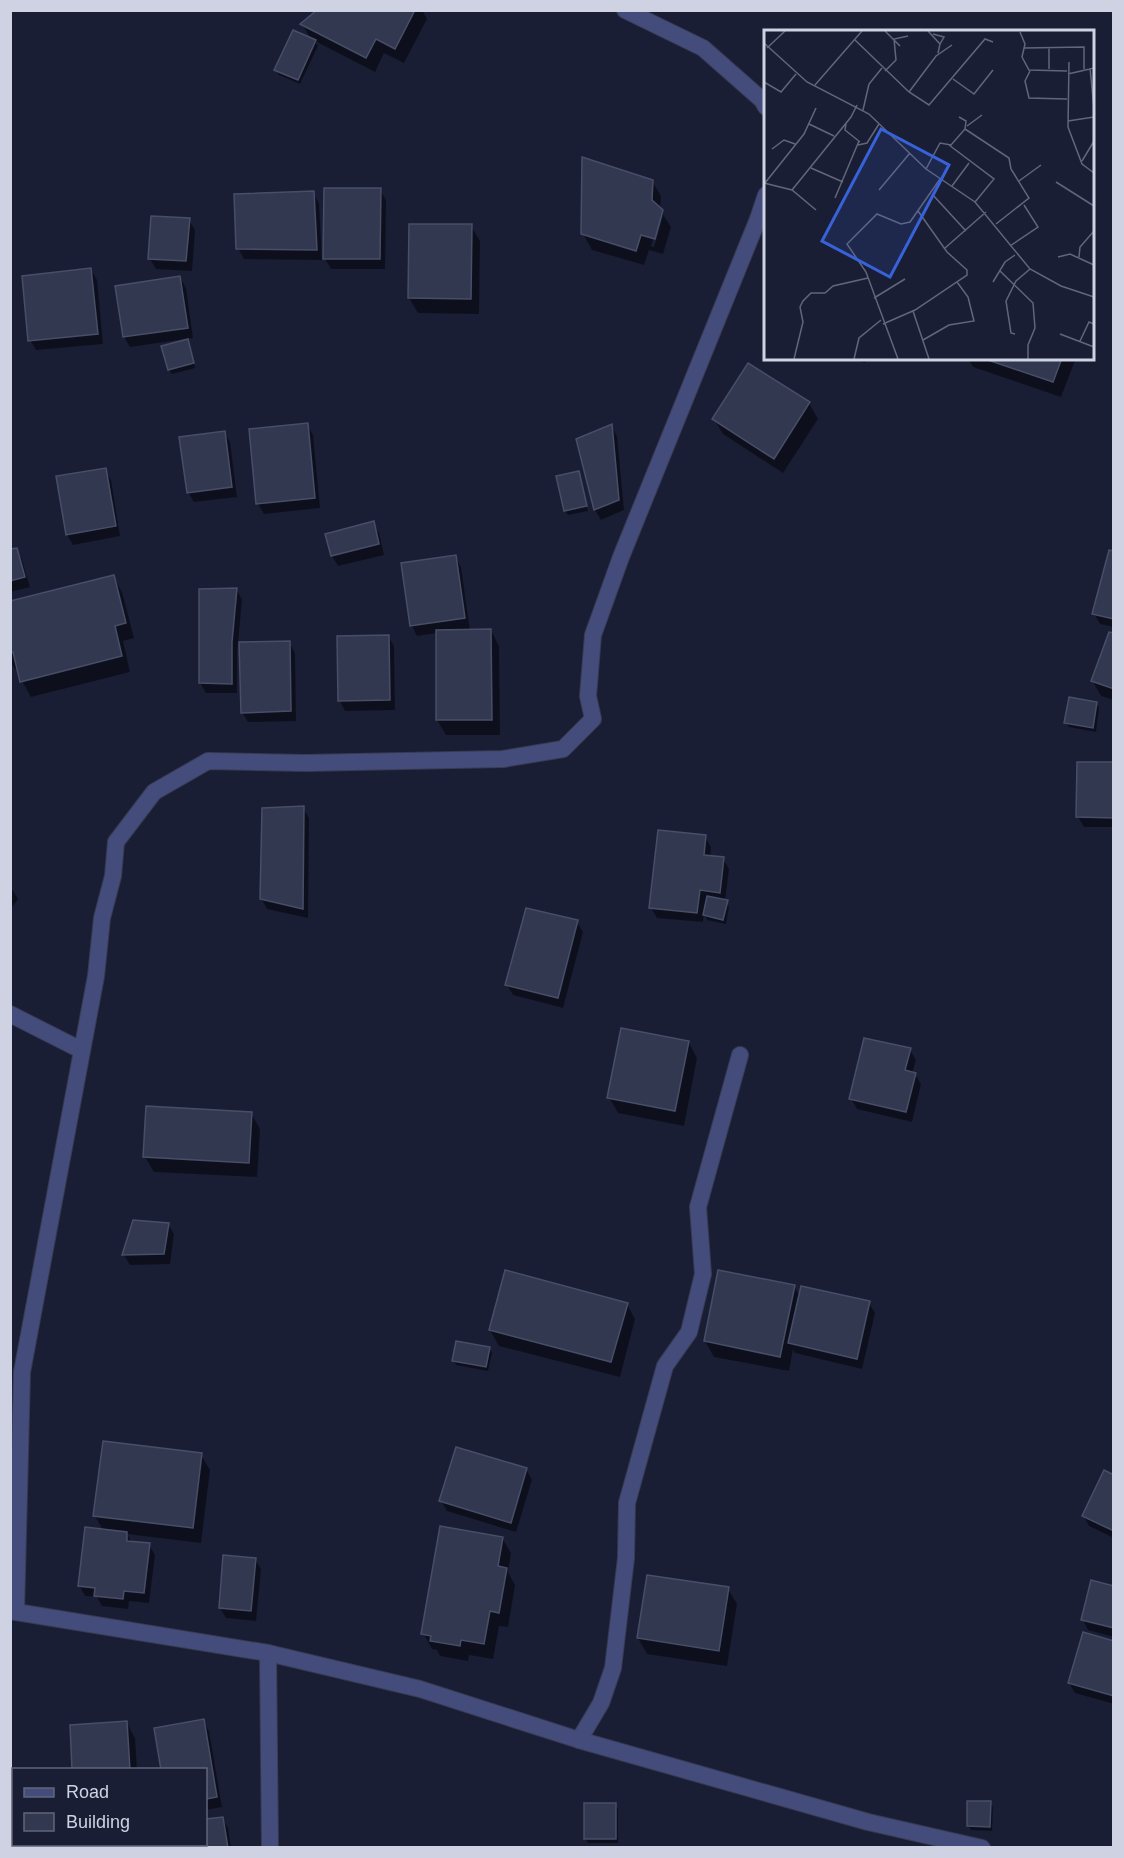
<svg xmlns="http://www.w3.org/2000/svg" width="1124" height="1858" viewBox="0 0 1124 1858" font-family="Helvetica,sans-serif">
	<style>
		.shadow { fill: #0007; fill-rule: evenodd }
		.building { fill: #333851; stroke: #484e68; stroke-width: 1.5 }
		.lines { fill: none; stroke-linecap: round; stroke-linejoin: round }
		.minor-casing { stroke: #373b51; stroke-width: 18 }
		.tertiary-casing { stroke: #373b51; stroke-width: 18 }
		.minor { stroke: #444c7c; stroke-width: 16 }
		.tertiary { stroke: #444c7c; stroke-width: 16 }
		.inset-road { fill: none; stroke: #62667a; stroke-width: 1.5 }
		.view { fill: #3862da; fill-opacity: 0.15; stroke: #3862da; stroke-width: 3 }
		.inset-edge { fill: none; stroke: #ced2e2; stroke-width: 3 }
	</style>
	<rect width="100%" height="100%" fill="#1a1e35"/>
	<g class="shadow">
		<polygon points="319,10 422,10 427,19 404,63 384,53 375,72 315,41 318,46 300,84 279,75 276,70 311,39 302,24"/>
		<path d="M652 181 661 196 660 210 671 227 663 254 649 250 644 265 592 250 583 234ZM661 214 663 216 654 247 651 246Z"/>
		<polygon points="380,190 386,200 385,269 331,269 325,259"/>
		<polygon points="313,193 319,203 322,260 244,259 238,248"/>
		<polygon points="189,220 195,230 192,271 156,269 150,259"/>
		<polygon points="471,226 480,241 479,314 418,313 409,298"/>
		<polygon points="91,270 97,280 103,344 36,350 30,340"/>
		<polygon points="180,278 186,288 193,338 186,339 190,345 195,368 172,374 169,370 186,339 130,347 124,337"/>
		<polygon points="850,358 867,358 865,363"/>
		<polygon points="968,358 1076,358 1061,397 973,367"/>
		<polygon points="749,365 809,403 818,419 783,473 723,434 714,419"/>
		<polygon points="307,424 313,435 320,508 264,514 258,504"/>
		<polygon points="611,426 617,436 624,510 601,520 595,510 578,440"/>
		<polygon points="224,432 230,442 237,497 194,502 188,492"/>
		<polygon points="105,470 111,480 120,536 73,545 67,535"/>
		<polygon points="578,473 588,511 568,515 565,511"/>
		<polygon points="373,523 379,533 384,555 338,566 332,556"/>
		<polygon points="17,549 22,560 30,587 10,592 10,551"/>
		<polygon points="1114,553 1114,627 1100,624 1094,614"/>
		<polygon points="455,557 461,567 470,631 491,630 499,646 500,735 446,735 437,720 437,633 417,636 412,626"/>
		<polygon points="113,577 122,592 134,638 123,641 130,672 31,697 22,681 18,668 15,669 10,661 10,602"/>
		<polygon points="237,590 242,600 237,653 237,693 206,693 200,683"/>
		<polygon points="1114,635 1114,700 1101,696 1092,680"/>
		<polygon points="388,636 394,646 395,710 345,711 339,700"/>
		<polygon points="289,642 295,653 296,721 248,722 242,712"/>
		<polygon points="1096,703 1099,708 1096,732 1069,727 1066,723"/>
		<polygon points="1114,764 1114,827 1084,827 1078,817"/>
		<polygon points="303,808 309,818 308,918 267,909 261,898"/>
		<polygon points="705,837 711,847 710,857 723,859 729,869 725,901 729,906 726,924 707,920 704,913 703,922 657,918 651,908"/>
		<polygon points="10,886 18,899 10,910"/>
		<polygon points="577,922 583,932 563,1008 513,995 507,985"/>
		<polygon points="689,1043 697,1058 684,1126 618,1113 609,1097"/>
		<polygon points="910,1050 916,1060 912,1073 915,1074 921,1084 912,1122 857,1109 851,1099"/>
		<polygon points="251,1113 260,1129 257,1177 154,1172 145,1157"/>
		<polygon points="168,1224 174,1234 170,1264 130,1265 124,1255"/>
		<polygon points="794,1286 800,1297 869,1303 875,1313 862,1369 795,1353 793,1349 789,1371 714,1357 705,1341"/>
		<polygon points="627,1304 635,1319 620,1377 499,1346 490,1330"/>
		<polygon points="489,1348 492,1353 488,1371 456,1365 454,1361"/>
		<polygon points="201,1455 210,1470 201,1543 127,1534 132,1543 149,1545 155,1555 149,1603 129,1601 128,1609 102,1606 97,1597 85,1596 79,1585 103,1530 95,1516"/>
		<polygon points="526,1469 532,1480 516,1532 447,1511 441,1501"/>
		<polygon points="1114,1476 1114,1538 1089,1526 1084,1516"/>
		<polygon points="502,1538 511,1553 508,1572 515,1585 508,1627 499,1626 493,1659 469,1655 468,1661 440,1656 437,1650 432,1649 423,1633"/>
		<polygon points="255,1559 261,1569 256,1621 226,1618 220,1608"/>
		<polygon points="1114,1588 1114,1637 1088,1630 1083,1620"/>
		<polygon points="728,1589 737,1604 727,1666 647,1654 638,1638"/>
		<polygon points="1114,1642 1114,1704 1075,1693 1069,1683"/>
		<polygon points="203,1721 209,1731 222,1807 206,1810"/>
		<polygon points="126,1722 135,1738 137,1770 74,1770"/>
		<polygon points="990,1803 993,1807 992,1831 971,1830 968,1825"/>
		<polygon points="615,1804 618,1809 618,1843 588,1843 585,1838"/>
		<polygon points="222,1818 228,1828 231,1848 175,1848 206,1844 206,1821"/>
	</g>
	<g class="building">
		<polygon points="317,10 415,10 395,49 376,39 366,58 300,24"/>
		<polygon points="293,30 316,40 298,80 274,70"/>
		<polygon points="582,157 653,180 652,200 663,210 655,239 641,235 636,251 581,234"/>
		<polygon points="324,188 381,188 380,259 323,259"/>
		<polygon points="314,191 317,250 236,249 234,194"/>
		<polygon points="151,216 190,218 186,261 148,259"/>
		<polygon points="409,224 472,224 471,299 408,298"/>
		<polygon points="91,268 98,334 28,341 22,276"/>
		<polygon points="180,276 188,328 123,337 115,286"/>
		<polygon points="188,339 194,363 168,370 161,346"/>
		<polygon points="982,358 1062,358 1053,382"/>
		<polygon points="748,363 810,402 774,459 712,419"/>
		<polygon points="308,423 315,498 256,504 249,429"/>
		<polygon points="612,424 619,500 594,510 576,439"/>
		<polygon points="225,431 232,487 187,493 179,437"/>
		<polygon points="106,468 116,526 66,535 56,476"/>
		<polygon points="579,471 587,506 564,511 556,476"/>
		<polygon points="374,521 379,544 331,556 325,534"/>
		<polygon points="17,548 25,577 10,581 10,549"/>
		<polygon points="1109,550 1114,551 1114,619 1092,614"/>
		<polygon points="456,555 465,618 410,626 401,563"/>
		<polygon points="114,575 126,623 115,626 122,656 20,682 13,652 10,652 10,601"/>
		<polygon points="237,588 232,642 232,684 199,683 199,589"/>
		<polygon points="491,629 492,720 436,720 436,630"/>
		<polygon points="1109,632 1114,633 1114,689 1091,681"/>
		<polygon points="389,635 390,700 338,701 337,636"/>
		<polygon points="290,641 291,711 241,713 239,642"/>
		<polygon points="1069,697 1097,702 1093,728 1064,723"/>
		<polygon points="1077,762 1114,762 1114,818 1076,817"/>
		<polygon points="304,806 303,909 260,899 262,808"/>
		<polygon points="658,830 706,835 704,855 724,857 720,893 700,890 697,913 649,908"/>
		<polygon points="707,896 728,900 723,920 703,915"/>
		<polygon points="526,908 578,920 558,998 505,985"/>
		<polygon points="621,1028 689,1041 675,1111 607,1098"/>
		<polygon points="864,1038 911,1048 905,1070 916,1073 906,1112 849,1099"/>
		<polygon points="146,1106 252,1112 249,1163 143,1157"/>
		<polygon points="133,1220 169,1223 164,1254 122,1255"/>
		<polygon points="505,1270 628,1303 611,1362 489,1330"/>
		<polygon points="718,1270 795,1285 780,1357 704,1341"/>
		<polygon points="801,1286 870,1301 857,1359 788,1343"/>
		<polygon points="456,1341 490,1347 486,1367 452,1361"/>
		<polygon points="103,1441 202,1453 193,1528 93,1516"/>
		<polygon points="456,1447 527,1468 511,1523 439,1501"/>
		<polygon points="1104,1470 1114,1475 1114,1531 1082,1516"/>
		<polygon points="440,1526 503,1537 498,1566 507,1568 499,1613 490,1611 484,1644 461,1640 460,1646 430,1641 431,1636 421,1634"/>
		<polygon points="85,1527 127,1532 127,1541 150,1543 144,1593 124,1591 123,1599 94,1596 95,1588 78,1586"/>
		<polygon points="223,1555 256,1558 251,1611 219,1608"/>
		<polygon points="647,1575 729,1587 719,1651 637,1638"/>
		<polygon points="1091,1580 1114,1586 1114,1628 1081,1620"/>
		<polygon points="1083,1632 1114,1641 1114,1696 1068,1683"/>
		<polygon points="204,1719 217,1797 206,1799 206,1770 161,1770 154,1728"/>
		<polygon points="127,1721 130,1770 72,1770 70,1725"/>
		<polygon points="10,1785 14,1785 14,1844 61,1844 61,1848 10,1848"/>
		<polygon points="967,1801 991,1801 990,1827 967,1826"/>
		<rect x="584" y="1803" width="32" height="36"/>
		<polygon points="223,1817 228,1848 173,1848 173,1844 206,1844 206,1819"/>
		<rect x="87" y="1844" width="48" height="4"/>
	</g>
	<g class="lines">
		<g class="minor-casing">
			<g id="minor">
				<polyline points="625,10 703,48 762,100 766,107"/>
				<polyline points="10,1014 81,1050"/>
				<polyline points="16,1611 22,1372 96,976 102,918 113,876 116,842 154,792 208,761 305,763 503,759 563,749 593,719 588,696 593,635 621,557 758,219 766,195"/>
				<polyline points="268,1653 270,1848"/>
				<polyline points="579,1740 601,1703 613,1668 626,1558 627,1503 665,1366 689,1332 703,1274 698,1207 740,1055"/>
			</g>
		</g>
		<g class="tertiary-casing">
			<polyline id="tertiary" points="10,1611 268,1653 420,1689 579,1740 868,1822 982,1848"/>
		</g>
		<use href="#minor" class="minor"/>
		<use href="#tertiary" class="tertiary"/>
	</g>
	<g transform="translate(764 30)">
		<rect width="330" height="330" fill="#1a1e35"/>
		<path class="inset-road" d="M121 1 136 16M164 1 176 14 174 23M256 2 261 14 258 27 265 40 303 41M169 4 180 7 176 14M91 10 145 62 165 75 221 9 229 12M0 13 43 52 105 84 162 139 211 172 266 239 297 256 330 267M285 17V39M3 18 21 1M260 18 320 17V39M305 32 304 97 318 134 330 143M326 38 330 79M121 41 132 30 130 9 144 6M266 41 261 51 265 68 303 69M304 44 330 38M189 49 210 64 229 40M0 52 17 62 32 44M51 55 98 1M145 62 172 26 188 15M99 80 105 54 118 38M304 91 330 87M45 94 70 106M82 94 81 100 96 112M203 96 218 85M201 99 245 128 247 139 265 168 232 194M94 115 103 113 115 94M185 115 230 149 211 172M8 119 20 110 31 114M318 131 330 111M47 138 79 152M162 139 176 113 187 115 201 99 202 91 195 87M255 151 277 135M292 152 330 176M0 153 28 160 52 180M1 153 40 104 52 78M188 156 205 133M28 160 87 87 93 75M115 160 146 123M168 164 202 201M71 168 95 111M246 216 274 197 260 175M181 218 222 182M294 227 306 224 330 235M315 227 316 217 330 201M236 241 269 273 271 298 264 315V329M229 252 241 232 251 225M110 268 141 249M149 281 165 329M119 294 151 280 203 245V240L183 222 154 181M251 304 247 303 242 271 252 251 266 239M296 304 330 317M159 310 185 295 210 291 204 267 193 252M316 311 325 292 330 294M30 329 39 292 36 277 39 271 47 263H61L69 256 104 248M90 329 95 308 117 290M134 329 102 242 83 214 113 184 137 194 146 192 176 149"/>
		<path class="view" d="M117 99 185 135 126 247 58 211Z"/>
		<rect width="330" height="330" class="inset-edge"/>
	</g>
	<rect width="1124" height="1858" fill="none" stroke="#ced2e2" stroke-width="24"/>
	<rect x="12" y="1768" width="195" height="78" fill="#1a1e35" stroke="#62667a" stroke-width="1.5"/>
	<rect x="24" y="1788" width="30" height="9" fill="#444c7c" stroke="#62667a" stroke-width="1.5"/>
	<text x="66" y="1798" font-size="18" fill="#ced2e2">Road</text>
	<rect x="24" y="1813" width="30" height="18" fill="#333851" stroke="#62667a" stroke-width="1.5"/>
	<text x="66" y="1828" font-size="18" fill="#ced2e2">Building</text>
</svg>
